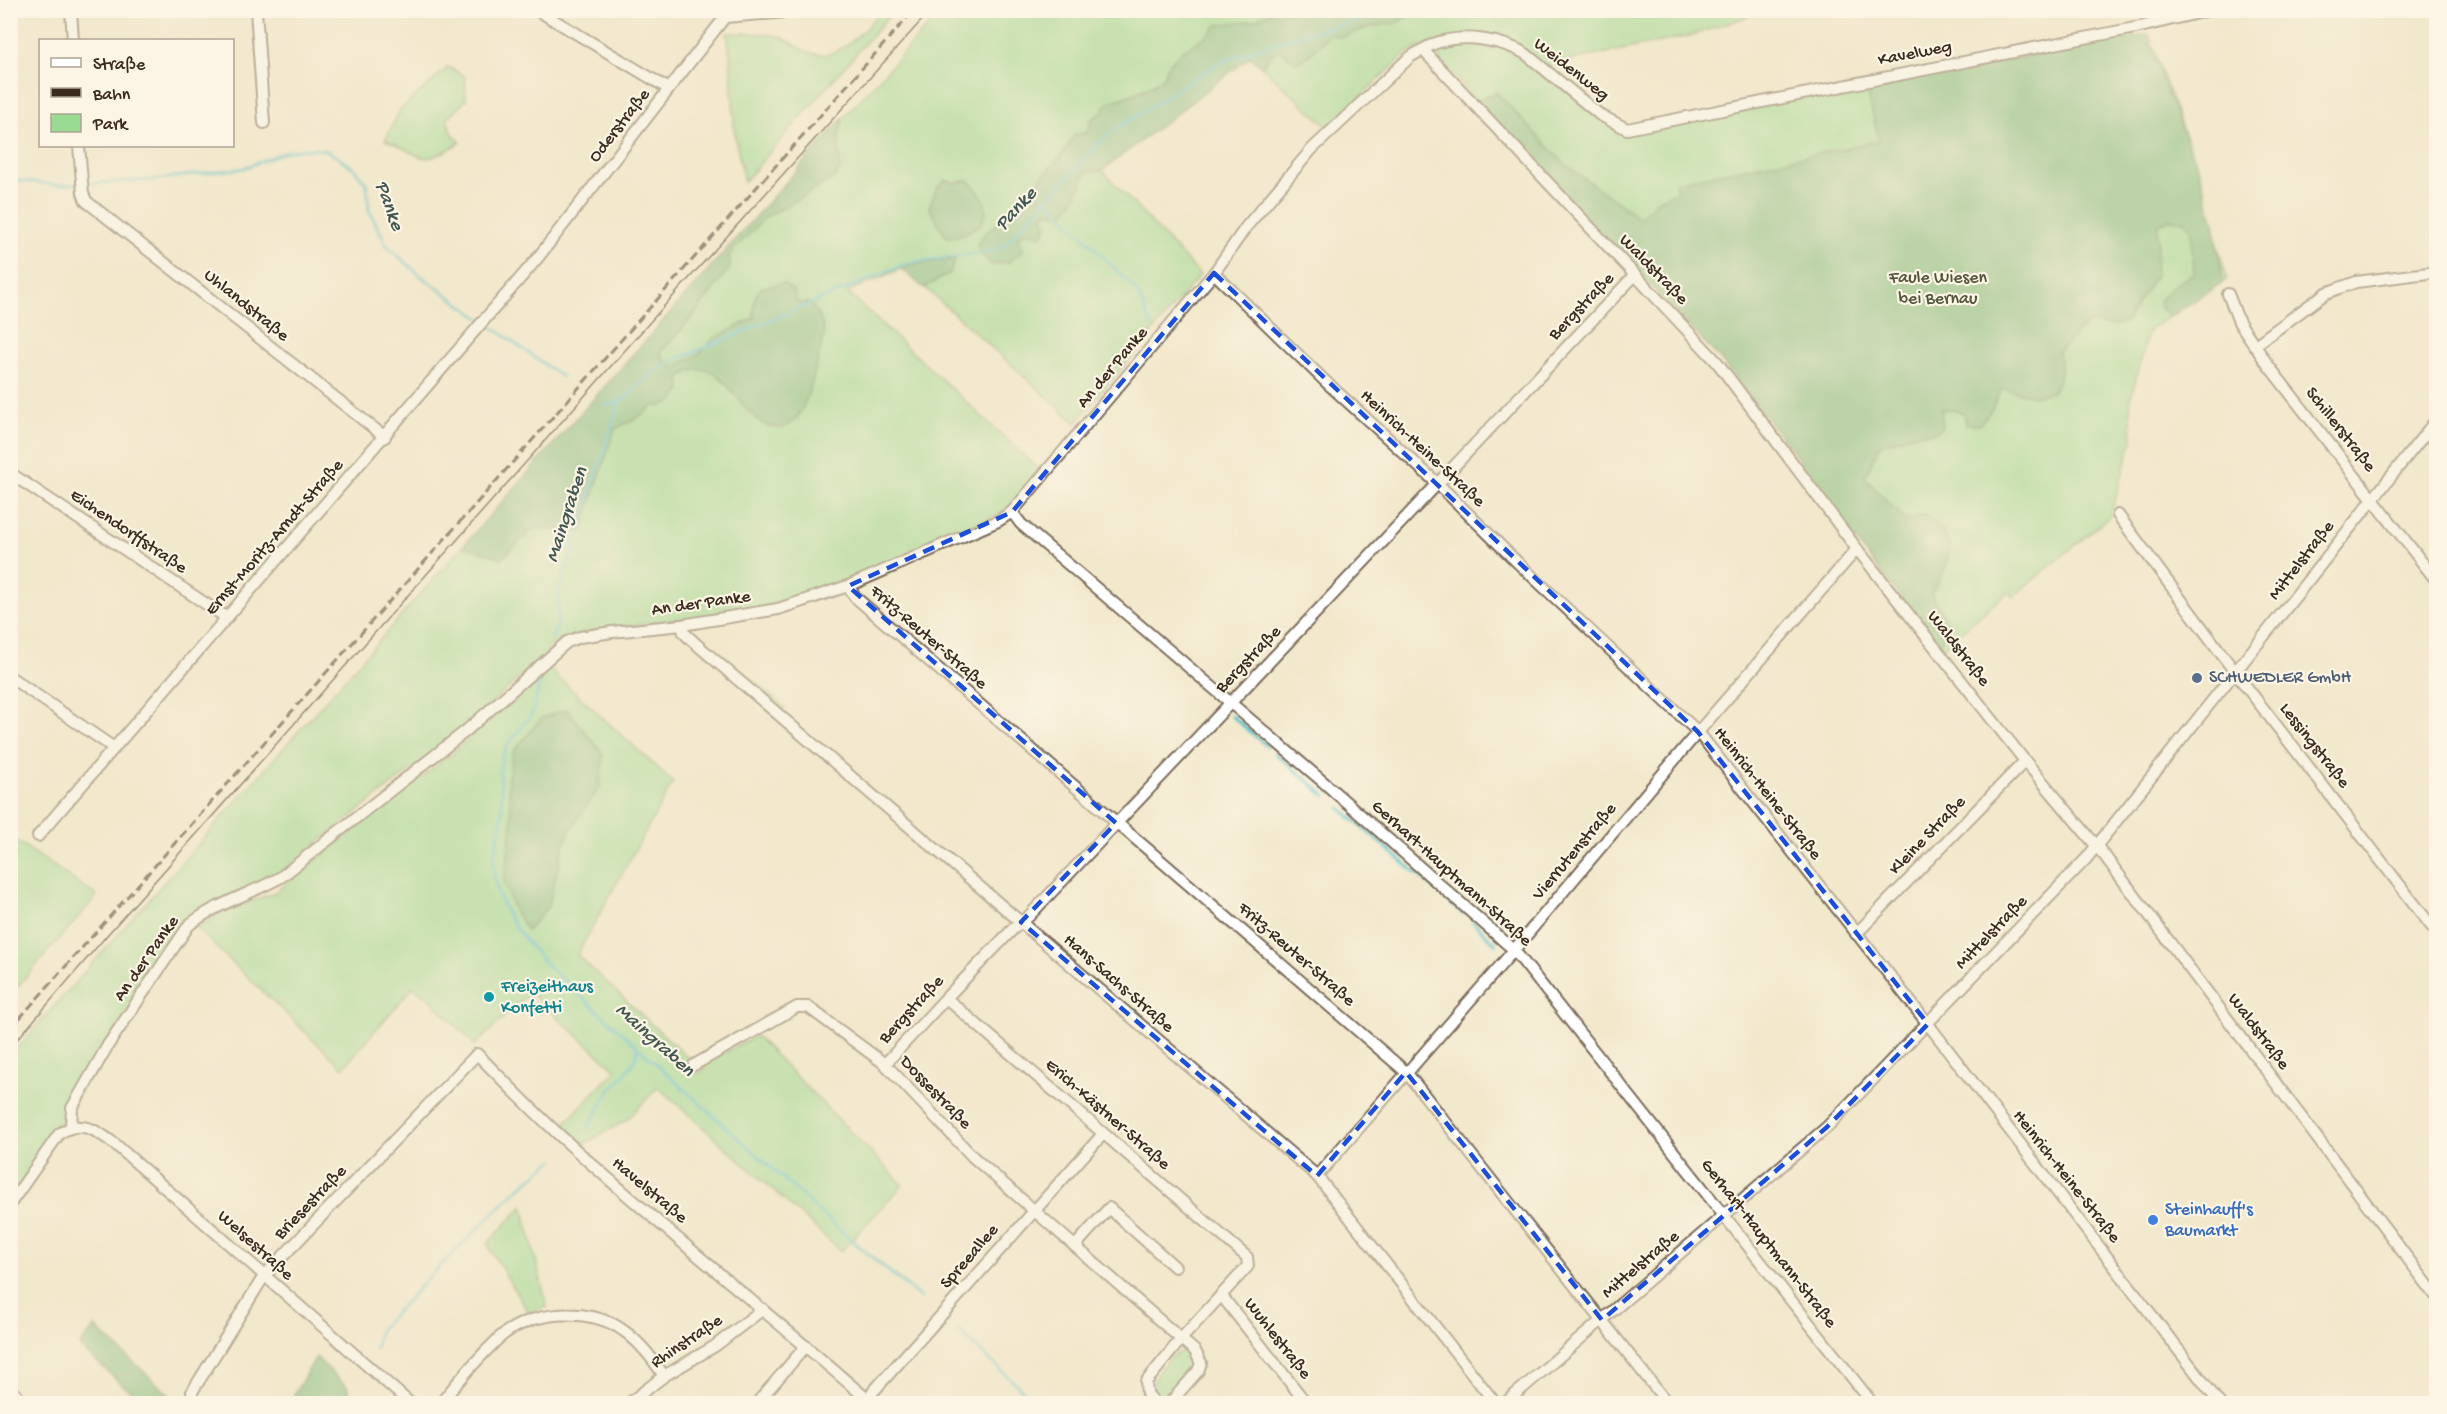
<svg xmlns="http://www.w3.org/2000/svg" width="2447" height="1414" viewBox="0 0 2447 1414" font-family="'Gochi Hand',sans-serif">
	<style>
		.green { fill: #98da91; stroke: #6a8258; stroke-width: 1.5 }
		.forest { fill: #7aba7b; stroke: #5a724c; stroke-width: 1.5 }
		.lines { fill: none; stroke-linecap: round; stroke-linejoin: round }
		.stream { stroke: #53c0ca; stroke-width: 3 }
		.minor-casing { stroke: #7b6c5b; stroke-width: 14 }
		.tertiary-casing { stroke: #7b6c5b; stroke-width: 15 }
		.minor { stroke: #fff; stroke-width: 10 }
		.tertiary { stroke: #fff; stroke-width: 12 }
		.tram { stroke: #3b2a1e; stroke-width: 1.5 }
		.rail { stroke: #3b2a1e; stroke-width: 3; stroke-dasharray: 9 4.5; stroke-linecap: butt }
		.marked { fill: none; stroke: #1d4ed8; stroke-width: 4.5; stroke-dasharray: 12 8; stroke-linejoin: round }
		.service-dot { fill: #5c6f8a; stroke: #fcf5e5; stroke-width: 2 }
		.culture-dot { fill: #0f9aa8; stroke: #fcf5e5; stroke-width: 2 }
		.shop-dot { fill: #3f7fe0; stroke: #fcf5e5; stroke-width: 2 }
		.labels { text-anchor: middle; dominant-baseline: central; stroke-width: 4.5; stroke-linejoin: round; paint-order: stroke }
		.street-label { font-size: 18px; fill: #3b2a1e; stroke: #fcf5e5 }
		.park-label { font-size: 18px; fill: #52563b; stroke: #fcf5e5 }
		.service-label { font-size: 18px; fill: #4e5e75; stroke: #fcf5e5; text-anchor: start }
		.culture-label { font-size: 18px; fill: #0d838f; stroke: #fcf5e5; text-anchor: start }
		.shop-label { font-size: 18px; fill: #366cbe; stroke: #fcf5e5; text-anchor: start }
		.water-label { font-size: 20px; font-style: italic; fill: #425752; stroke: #fcf5e5 }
	</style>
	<rect width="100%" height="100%" fill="#fcf5e5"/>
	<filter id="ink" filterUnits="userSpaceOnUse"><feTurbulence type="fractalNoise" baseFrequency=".0167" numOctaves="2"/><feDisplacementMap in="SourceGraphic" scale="12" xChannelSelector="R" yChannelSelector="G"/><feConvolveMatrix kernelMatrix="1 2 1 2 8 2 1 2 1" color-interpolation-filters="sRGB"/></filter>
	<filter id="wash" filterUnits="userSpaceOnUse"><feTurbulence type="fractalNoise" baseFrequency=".008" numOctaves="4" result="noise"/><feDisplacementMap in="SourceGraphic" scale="24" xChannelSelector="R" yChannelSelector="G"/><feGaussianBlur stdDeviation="1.35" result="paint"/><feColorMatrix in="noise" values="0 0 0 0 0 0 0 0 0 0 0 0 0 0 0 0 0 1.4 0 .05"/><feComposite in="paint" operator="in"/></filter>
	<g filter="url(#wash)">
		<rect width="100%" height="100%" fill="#f2e8cc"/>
		<g class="green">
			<path d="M878 11H886L888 17 744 182 735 136 730 56 727 33C743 34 762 32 778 36 791 40 803 52 816 54 838 59 869 28 878 11Z"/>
			<path d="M942 11H1764L1690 36 1547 65 1625 132 1876 82 2148 35 2195 164 2227 279 2149 330 2130 401 2132 441 2110 516 2013 597 2008 592 1941 649 1798 456 1721 358 1476 101 1427 44 1407 53 1328 127 1250 56 1102 170 1200 275 1076 423 903 268 847 292 1042 472 1017 501 1002 513 842 585 779 604 694 619H677L579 634 548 647V651L466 727 283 870C273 876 264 882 254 887 224 902 204 903 179 929L43 1151 11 1198V1055L463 546 468 547 842 126 843 118Z"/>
			<path d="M448 67 465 76 466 100 447 119 452 133 461 142C417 170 426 155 385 140L400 110Z"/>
			<polygon points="547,667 673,782 577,955 689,1059 686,1064 689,1071 697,1074 703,1071 706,1062 756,1036 903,1185 841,1251 658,1087 627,1120 584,1144 563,1125 616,1070 530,993 475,1045 426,995 413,987 343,1068 196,928 216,916 275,892 455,751"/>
			<polygon points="740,669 785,708 782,711 738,673"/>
			<polygon points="11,837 97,896 11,994"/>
			<polygon points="523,1206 547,1307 528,1312 487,1244"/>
			<path d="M1182 1351H1188L1195 1359C1196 1375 1177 1395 1162 1400 1140 1387 1165 1357 1182 1351Z"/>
		</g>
		<g class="forest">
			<path d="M1318 10 1433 11 1414 14 1396 23 1369 27 1343 37 1329 35C1320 45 1309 57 1297 63L1279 50 1270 55 1262 67 1250 57 1103 170 1085 173 1076 197 1064 214H1055L1046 211 1043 216 1047 229 1041 236 1026 232 1018 237 1023 251 1009 262 992 265 982 255 977 244 989 229 1011 216 1018 202 1035 191C1037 178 1049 169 1058 160 1064 153 1069 143 1075 135L1088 132 1091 119 1104 112V108L1110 101C1120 100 1158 85 1164 76 1166 73 1166 70 1167 67 1170 62 1176 57 1180 53 1193 42 1206 40 1217 25L1254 20 1273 11Z"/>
			<path d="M2149 34 2170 101 2197 164 2214 223 2223 282 2170 317 2160 308 2159 301 2173 286 2194 273 2191 228 2184 221 2170 219 2158 226 2156 274 2126 322 2113 326 2088 323 2058 352C2063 369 2060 378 2052 392L2034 396 2002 389 1992 409 1979 425 1966 424 1964 414 1954 409 1941 410 1942 427 1936 432 1916 434 1880 445 1865 478 1906 521 1924 515C1961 537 1952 563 1931 593L1948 624 1939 647 1860 546 1797 457 1720 359 1476 101 1496 92 1566 165 1640 218 1659 199 1676 192V182L1879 141 1866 86Z"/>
			<path d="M843 118 839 138 840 169 835 177 799 199 765 217 729 255 731 266 691 319 661 352 663 359 674 367 699 354 713 339 754 318C753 306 753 298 761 288L783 283 794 291 797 302 803 304 808 302C817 310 824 323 824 335 817 361 812 391 799 415 796 420 787 427 781 428 738 431 728 344 680 377L681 391 673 401 659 407 654 405 639 417 615 429 581 532 534 528 502 558 463 546Z"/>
			<path d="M946 180 955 183 968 180C974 186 983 195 985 204 991 225 963 238 946 237L929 207 937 188Z"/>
			<polygon points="955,259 950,273 924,288 901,268 908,265"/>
			<polygon points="567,709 603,754 600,787 570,830 564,845 548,907 527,931 514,910 504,882 512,824 508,779 513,752 542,718"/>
			<polygon points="95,1327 176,1401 179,1403 143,1403 79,1346"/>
			<polygon points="316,1357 347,1387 354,1403 289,1403"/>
		</g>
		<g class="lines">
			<g class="stream">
				<polyline points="10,180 58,185 152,180 244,168 287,151 313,149 326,150 354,168 367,185 369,210 387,246 421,276 562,377"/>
				<polyline points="1048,201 1137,291 1152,327"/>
				<path d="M603 404C625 406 635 387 650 375 658 369 667 365 675 360L908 263 988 252 1003 247 1108 134 1212 67C1271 39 1336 26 1399 10"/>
				<polyline points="552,639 558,623 558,595 620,401"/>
				<path d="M540 682C537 692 536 704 532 713 527 723 511 737 505 750 494 775 504 788 502 813 501 828 496 842 494 858 491 904 521 937 550 968L850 1239 921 1298"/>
				<polyline points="1232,716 1267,746"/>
				<polyline points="1276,754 1326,796"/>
				<polyline points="1340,808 1417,874"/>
				<polyline points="1420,876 1435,889"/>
				<polyline points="1443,896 1463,914"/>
				<polyline points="1473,922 1496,944"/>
				<path d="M588 1127C596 1116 600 1105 608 1094 617 1079 640 1065 637 1046"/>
				<polyline points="958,1330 1037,1404"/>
				<polyline points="375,1349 380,1329 432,1274 515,1192 553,1160"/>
				<polyline points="366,1404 368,1394"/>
			</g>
		</g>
	</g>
	<g filter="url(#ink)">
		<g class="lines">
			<g class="minor-casing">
				<g id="minor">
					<polyline points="71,10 73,40"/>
					<polyline points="256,10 264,123"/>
					<polyline points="537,10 669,89"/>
					<polyline points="725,17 813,10"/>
					<polyline points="1423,50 1717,362 1857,549 2025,761 2104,855 2436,1296"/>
					<polyline points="79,146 83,193 86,201 385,437"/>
					<polyline points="1214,273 1325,381 1438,484 1517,562 1698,732 1928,1024 2220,1404"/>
					<polyline points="2228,294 2239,322 2268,365 2436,580"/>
					<polyline points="2254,346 2326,293 2356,282 2436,272"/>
					<polyline points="10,473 227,618"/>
					<polyline points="1012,512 1021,524 1321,780 1514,950 1873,1404"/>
					<polyline points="2118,515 2235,672 2436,932"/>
					<polyline points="848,586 855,597 1406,1072 1668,1404"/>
					<polyline points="682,625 684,633 695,643 1317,1176 1496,1404"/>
					<polyline points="10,677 114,748"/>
					<polyline points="38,836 536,260 725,17 725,10"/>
					<polyline points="1856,934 2025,761"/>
					<polyline points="946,998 1247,1257 1248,1266 1181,1339 1195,1351 1201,1363 1198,1371 1169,1404"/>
					<polyline points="885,1064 946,998 1014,928 1029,916 1634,276"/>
					<polyline points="694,1065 797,1007 808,1007 885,1064 973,1157 1181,1339 1146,1382 1147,1394 1156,1404"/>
					<path d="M71 1127 72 1108 108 1045 189 925C217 903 251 894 281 877L467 730 567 642 580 637 612 632 682 625 778 609 848 586 998 521 1012 512 1214 273 1246 227 1312 149 1410 57C1419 52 1429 45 1439 42 1467 34 1502 40 1526 54L1600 115 1627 129 2140 27 2210 10"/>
					<polyline points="1317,1176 1514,950 1698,732 1857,549"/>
					<path d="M10 1204 59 1134C80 1118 98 1131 116 1145L411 1404"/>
					<polyline points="1076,1245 1109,1208 1175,1267"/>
					<polyline points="1221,1295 1307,1404"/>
					<path d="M192 1392 264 1276 477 1054C503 1080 528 1106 555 1131 656 1224 764 1309 867 1399"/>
					<polyline points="863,1403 1103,1134"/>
					<path d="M440 1404C458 1381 478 1358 499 1338 530 1310 591 1306 624 1331 641 1343 653 1359 664 1376"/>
					<polyline points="628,1404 664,1376 715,1346 763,1309"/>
					<polyline points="756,1404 806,1346"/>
					<polyline points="1504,1404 1827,1127 2086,859 2436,420"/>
				</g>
			</g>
			<g class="tertiary-casing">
				<polyline id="tertiary" points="10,1390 24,1404"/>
			</g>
			<use href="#minor" class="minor"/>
			<use href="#tertiary" class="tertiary"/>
			<polyline class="tram" points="10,1048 108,934 666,304 931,10"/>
			<polyline class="rail" points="10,1029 914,10"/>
		</g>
	</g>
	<path d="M0 0H2447V1414H0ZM1214 273 1698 732 1928 1024 1827 1127 1602 1320 1406 1072 1317 1176 1021 922 1116 823 848 586 1012 512Z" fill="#f2e8cc" fill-opacity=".55" fill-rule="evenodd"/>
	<path class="marked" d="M1214 273 1698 732 1928 1024 1827 1127 1602 1320 1406 1072 1317 1176 1021 922 1116 823 848 586 1012 512Z"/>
	<circle class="service-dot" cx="2197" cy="678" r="6"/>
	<circle class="culture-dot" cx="489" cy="997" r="6"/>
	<circle class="shop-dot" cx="2153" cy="1220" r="6"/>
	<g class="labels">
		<g class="street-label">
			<text transform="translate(1915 54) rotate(-11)">Kavelweg</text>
			<text transform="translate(1571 70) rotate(38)">Weidenweg</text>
			<text transform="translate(620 126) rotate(-52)">Oderstraße</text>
			<text transform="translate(1653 270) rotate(46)">Waldstraße</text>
			<text transform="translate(246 306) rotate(39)">Uhlandstraße</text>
			<text transform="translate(1582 307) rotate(-46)">Bergstraße</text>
			<text transform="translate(1113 368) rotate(-50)">An der Panke</text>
			<text transform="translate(2340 430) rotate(52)">Schillerstraße</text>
			<text transform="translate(1422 449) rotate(43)">Heinrich-Heine-Straße</text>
			<text transform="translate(128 532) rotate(34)">Eichendorffstraße</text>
			<text transform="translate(275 538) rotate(-49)">Ernst-Moritz-Arndt-Straße</text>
			<text transform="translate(2302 561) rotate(-52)">Mittelstraße</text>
			<text transform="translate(701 604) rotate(-8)">An der Panke</text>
			<text transform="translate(928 638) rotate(41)">Fritz-Reuter-Straße</text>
			<text transform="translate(1958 649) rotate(52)">Waldstraße</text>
			<text transform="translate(1249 660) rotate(-46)">Bergstraße</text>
			<text transform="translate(2314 746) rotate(52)">Lessingstraße</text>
			<text transform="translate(1767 794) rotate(52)">Heinrich-Heine-Straße</text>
			<text transform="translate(1928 836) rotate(-46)">Kleine Straße</text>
			<text transform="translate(1575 852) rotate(-50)">Vierrutenstraße</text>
			<text transform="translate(1451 874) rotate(42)">Gerhart-Hauptmann-Straße</text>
			<text transform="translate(1992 933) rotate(-46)">Mittelstraße</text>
			<text transform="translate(1296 955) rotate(41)">Fritz-Reuter-Straße</text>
			<text transform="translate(147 959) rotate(-55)">An der Panke</text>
			<text transform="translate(1118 984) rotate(41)">Hans-Sachs-Straße</text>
			<text transform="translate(912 1010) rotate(-47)">Bergstraße</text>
			<text transform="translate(2258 1032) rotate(53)">Waldstraße</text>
			<text transform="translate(935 1093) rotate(46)">Dossestraße</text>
			<text transform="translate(1107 1115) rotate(41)">Erich-Kästner-Straße</text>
			<text transform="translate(2066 1177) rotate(52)">Heinrich-Heine-Straße</text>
			<text transform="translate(649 1191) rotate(40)">Havelstraße</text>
			<text transform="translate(311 1203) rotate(-46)">Briesestraße</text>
			<text transform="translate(1768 1244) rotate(52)">Gerhart-Hauptmann-Straße</text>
			<text transform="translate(255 1246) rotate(42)">Welsestraße</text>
			<text transform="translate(970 1257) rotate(-49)">Spreeallee</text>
			<text transform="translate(1641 1265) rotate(-40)">Mittelstraße</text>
			<text transform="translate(1277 1339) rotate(52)">Wuhlestraße</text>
			<text transform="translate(687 1342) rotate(-34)">Rhinstraße</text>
		</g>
		<g class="park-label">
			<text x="1938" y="278">Faule Wiesen<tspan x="1938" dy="21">bei Bernau</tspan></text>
		</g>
		<g class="service-label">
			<text x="2209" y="678">SCHWEDLER GmbH</text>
		</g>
		<g class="culture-label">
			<text x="501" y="987">Freizeithaus<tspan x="501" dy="21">Konfetti</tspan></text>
		</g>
		<g class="shop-label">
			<text x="2165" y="1210">Steinhauff's<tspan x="2165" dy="21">Baumarkt</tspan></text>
		</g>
		<g class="water-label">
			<text transform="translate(388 206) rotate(70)">Panke</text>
			<text transform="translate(1017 210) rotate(-47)">Panke</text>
			<text transform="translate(568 515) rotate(-72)">Maingraben</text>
			<text transform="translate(654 1041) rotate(42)">Maingraben</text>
		</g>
	</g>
	<rect width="2447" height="1414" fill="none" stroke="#fcf5e5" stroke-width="36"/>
	<rect x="39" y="39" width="195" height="108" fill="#fcf5e5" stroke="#afa495" stroke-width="1.5"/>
	<rect x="51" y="58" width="30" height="9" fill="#ffffff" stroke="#afa495" stroke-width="1.5"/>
	<text x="93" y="69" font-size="18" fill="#3b2a1e">Straße</text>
	<rect x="51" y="88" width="30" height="9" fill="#3b2a1e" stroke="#afa495" stroke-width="1.5"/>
	<text x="93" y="99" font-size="18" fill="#3b2a1e">Bahn</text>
	<rect x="51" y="114" width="30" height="18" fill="#98da91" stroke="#afa495" stroke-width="1.5"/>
	<text x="93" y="129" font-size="18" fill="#3b2a1e">Park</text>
</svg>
